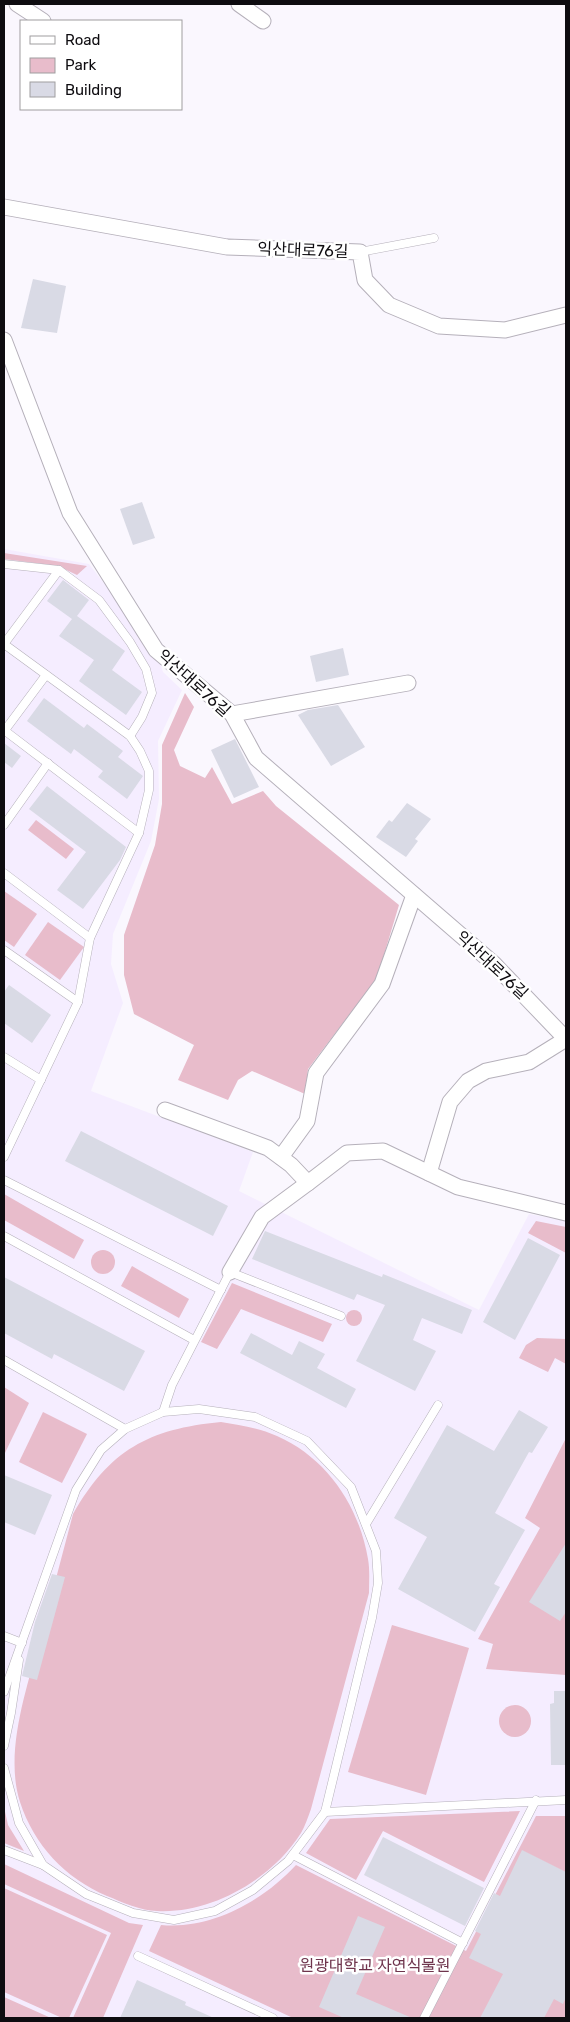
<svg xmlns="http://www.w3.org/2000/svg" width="570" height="2022" viewBox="0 0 570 2022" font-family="Rubik,'Noto Sans KR',sans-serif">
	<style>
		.built { fill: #f5edff }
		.green { fill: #e8bccb }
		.building { fill: #d9dae5 }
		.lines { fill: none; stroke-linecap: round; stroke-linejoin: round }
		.service-casing { stroke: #b5b0ba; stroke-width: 9 }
		.minor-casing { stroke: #b5b0ba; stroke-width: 17 }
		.service { stroke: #fff; stroke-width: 8 }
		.minor { stroke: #fff; stroke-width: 15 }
		.labels { text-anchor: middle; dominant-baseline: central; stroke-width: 5; stroke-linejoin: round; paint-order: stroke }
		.street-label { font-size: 16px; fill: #0e0c10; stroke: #fff }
		.park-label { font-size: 16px; fill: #6f354d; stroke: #fff }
	</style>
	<rect width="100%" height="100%" fill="#faf7fe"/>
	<polygon class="built" points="4,549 89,564 156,650 163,672 182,690 158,741 159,799 151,841 113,934 111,964 123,1003 91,1091 253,1152 239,1191 479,1310 529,1214 566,1221 566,2018 4,2018"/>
	<g class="green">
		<polygon points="4,553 87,566 77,575 58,566 4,559"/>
		<polygon points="185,693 194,707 174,750 180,766 205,778 212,767 232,804 263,791 276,806 399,905 377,978 308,1069 305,1094 252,1071 238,1080 228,1100 178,1080 194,1045 134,1014 124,975 124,935 155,845 162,804 162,745"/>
		<polygon points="36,820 74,849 66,859 28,830"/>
		<polygon points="4,891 37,914 14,947 4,940"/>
		<polygon points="48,922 84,947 60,980 25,955"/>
		<polygon points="4,1194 84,1240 74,1259 4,1220"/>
		<polygon points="536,1221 566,1227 566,1253 528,1233"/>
		<circle cx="103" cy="1262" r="12"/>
		<polygon points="132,1266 189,1299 179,1318 121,1286"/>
		<polygon points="232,1283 332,1324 323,1342 241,1309 217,1349 201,1342"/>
		<circle cx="354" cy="1318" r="8"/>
		<polygon points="537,1338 566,1339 566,1364 555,1358 548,1372 519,1358 526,1345"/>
		<polygon points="4,1387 29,1403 4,1455"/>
		<polygon points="43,1412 87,1434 62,1483 19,1462"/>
		<path d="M221 1422C240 1425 259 1428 277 1436 327 1458 359 1506 368 1559 370 1570 369 1582 369 1593L311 1809C308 1817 305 1826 301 1833 272 1879 212 1914 157 1911 141 1911 122 1902 107 1896 65 1878 34 1845 20 1802 4 1752 27 1688 40 1639 51 1597 62 1556 73 1514 110 1450 148 1429 221 1422Z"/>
		<polygon points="566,1438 566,1675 486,1669 493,1644 478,1639 540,1528 525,1518"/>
		<polygon points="392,1625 469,1648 426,1795 348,1772"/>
		<circle cx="515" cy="1721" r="16"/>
		<polygon points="4,1807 8,1825 24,1851 4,1843"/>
		<polygon points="520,1811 484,1882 383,1831 356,1880 306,1853 330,1819"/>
		<path d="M536 1816H566V2018H293L149 1951 161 1925C211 1930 263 1901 296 1865L466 1951Z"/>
		<polygon points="4,1864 129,1923 143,1925 103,2018 73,2018 111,1933 4,1884"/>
		<polygon points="4,1888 107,1935 69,2018 62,2018 4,1992"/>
		<polygon points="4,1997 51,2018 4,2018"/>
	</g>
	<g class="building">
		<polygon points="33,279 66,286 57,333 21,328"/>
		<polygon points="142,502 155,538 133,545 120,509"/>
		<polygon points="63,580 89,600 77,616 125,651 112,670 142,692 126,715 79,681 94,660 59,636 72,619 47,601"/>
		<polygon points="343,648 349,675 316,682 310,656"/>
		<polygon points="44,698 84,728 87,724 123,751 118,757 143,776 127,799 98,777 103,771 74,749 71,754 27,721"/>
		<polygon points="338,705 365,747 331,766 298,715 308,710"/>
		<polygon points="235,739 259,787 234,798 211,750"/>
		<polygon points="4,743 21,756 12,768 4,762"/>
		<polygon points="47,786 126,847 120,860 83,909 57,890 86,852 29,809"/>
		<polygon points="407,803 431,819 415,839 418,841 406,857 376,837 389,820 392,822"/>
		<polygon points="9,985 51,1015 32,1043 4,1023 4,992"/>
		<polygon points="81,1131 228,1206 213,1236 65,1161"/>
		<polygon points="265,1231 382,1277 383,1274 472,1310 462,1334 422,1318 413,1340 436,1351 415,1391 356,1361 385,1305 357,1294 354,1300 252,1259"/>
		<polygon points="528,1238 560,1255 515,1340 483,1322"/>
		<polygon points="4,1277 145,1351 124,1391 54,1354 52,1359 4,1333"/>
		<polygon points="251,1333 292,1355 299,1341 325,1354 317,1368 356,1389 346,1408 240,1353"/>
		<polygon points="519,1410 548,1427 532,1453 529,1452 495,1513 525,1530 494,1584 500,1587 475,1632 398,1589 427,1537 394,1518 447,1425 494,1451"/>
		<polygon points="4,1475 52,1495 35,1535 4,1522"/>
		<polygon points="566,1543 566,1612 560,1621 529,1602"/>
		<polygon points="52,1574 65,1577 37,1680 22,1676 35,1622"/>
		<polygon points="554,1691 566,1691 566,1765 551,1765 550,1704 554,1703"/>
		<polygon points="383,1837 484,1888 465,1926 364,1875"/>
		<polygon points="522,1850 566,1872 566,1997 563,2004 554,1999 544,2018 480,2018 503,1974 469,1958 481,1934 475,1931 494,1893 500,1896"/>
		<polygon points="358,1916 385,1927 356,1994 412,2018 344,2018 319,2007"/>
		<polygon points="137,1980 186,2002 185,2005 214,2018 120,2018"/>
	</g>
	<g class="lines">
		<g class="service-casing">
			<g id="service">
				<polyline points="360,252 434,238"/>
				<polyline points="4,564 59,570 99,600 130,642 146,669 152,693 142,717 130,736"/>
				<polyline points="4,730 139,833"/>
				<polyline points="5,730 46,675"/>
				<polyline points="4,825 48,763"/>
				<polyline points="4,873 90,938"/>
				<polyline points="4,950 78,1002"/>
				<polyline points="4,1057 41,1080"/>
				<polyline points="4,1157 78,1002 90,938 139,833 149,790 149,771 140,751 130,736 4,644 59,570"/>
				<polyline points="4,1180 221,1290"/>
				<polyline points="4,1236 194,1340"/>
				<polyline points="4,1360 125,1429"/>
				<polyline points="163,1412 172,1385 230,1272 341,1316"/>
				<polyline points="366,1524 438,1405"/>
				<polyline points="4,1636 22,1643"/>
				<polyline points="4,1692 76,1490 101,1450 125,1429 163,1412 199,1409 255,1417 307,1441 351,1487 376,1551 378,1583 372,1618 325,1812 288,1861 253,1890 215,1911 174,1920 133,1913 86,1894 43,1865 19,1823 4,1768"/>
				<polyline points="4,1746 11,1713 19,1660"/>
				<polyline points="325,1812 566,1800"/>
				<polyline points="4,1850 43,1865"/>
				<polyline points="293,1855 463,1943"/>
				<polyline points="138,1956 273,2018"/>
				<polyline points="424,2018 536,1800"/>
			</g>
		</g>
		<g class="minor-casing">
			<g id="minor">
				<polyline points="17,4 43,21"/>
				<polyline points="239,4 263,21"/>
				<polyline points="4,207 227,247 360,252 365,280 389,305 439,326 505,330 566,315"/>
				<polyline points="4,340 70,513 156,650 232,714 256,758 494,964 566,1039 529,1062 486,1071 468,1081 450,1102 429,1173"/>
				<polyline points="232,714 408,683"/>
				<polyline points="165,1110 268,1148 291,1165 308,1183 347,1153 383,1151 458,1187 566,1213"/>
				<polyline points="281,1157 307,1121 316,1073 382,984 414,895"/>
				<polyline points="230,1272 262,1217 308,1183"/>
			</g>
		</g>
		<use href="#service" class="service"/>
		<use href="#minor" class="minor"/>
	</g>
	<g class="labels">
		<g class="street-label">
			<text transform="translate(303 250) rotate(2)">익산대로76길</text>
			<text transform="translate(194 683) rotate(42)">익산대로76길</text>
			<text transform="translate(492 965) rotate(43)">익산대로76길</text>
		</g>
		<g class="park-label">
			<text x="375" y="1965">원광대학교 자연식물원</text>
		</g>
	</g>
	<rect width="570" height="2022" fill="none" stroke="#0e0c10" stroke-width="10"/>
	<rect x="20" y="20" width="162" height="90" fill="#ffffff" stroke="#9f9e9f"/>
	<rect x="30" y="36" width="25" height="8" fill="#ffffff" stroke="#9f9e9f"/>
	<text x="65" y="45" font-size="15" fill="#0e0c10">Road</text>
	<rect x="30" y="58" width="25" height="15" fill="#e8bccb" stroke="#9f9e9f"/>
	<text x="65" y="70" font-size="15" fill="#0e0c10">Park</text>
	<rect x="30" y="82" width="25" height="15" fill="#d9dae5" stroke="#9f9e9f"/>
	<text x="65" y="95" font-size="15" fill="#0e0c10">Building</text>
</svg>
